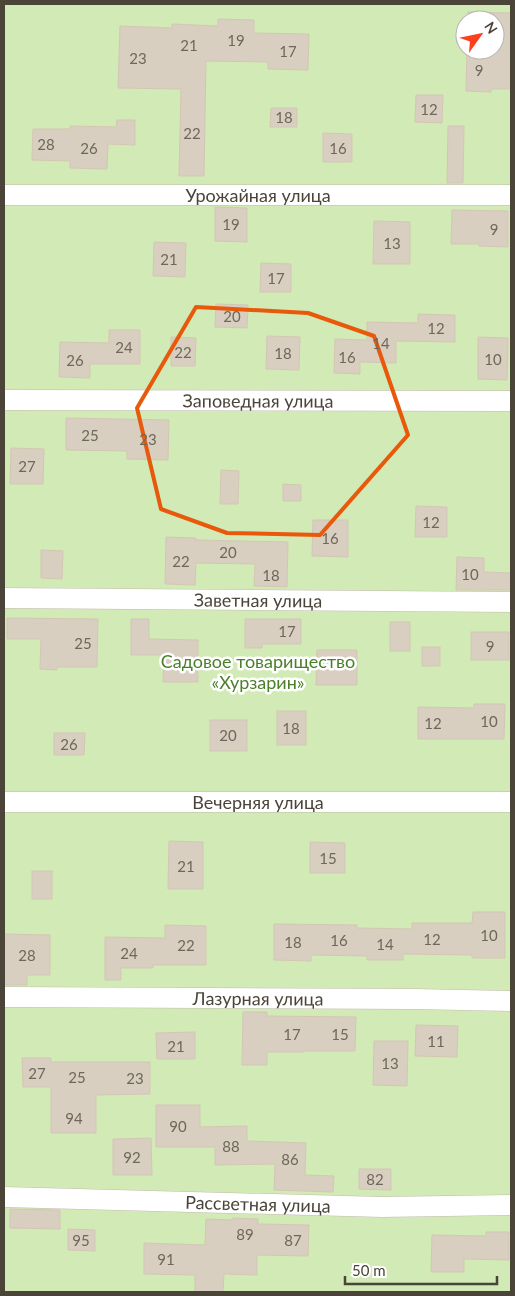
<svg xmlns="http://www.w3.org/2000/svg" width="515" height="1296" viewBox="0 0 515 1296" font-family="Lato,sans-serif">
	<style>
		.green { fill: #d2eab5; fill-rule: evenodd }
		.building { fill: #d8cfc1; stroke: #d3c7b4 }
		.lines { fill: none; stroke-linecap: round; stroke-linejoin: round }
		.minor-casing { stroke: #c2bbae; stroke-width: 21 }
		.minor { stroke: #fff; stroke-width: 20 }
		.marked { fill: none; stroke: #e8590c; stroke-width: 4; stroke-linejoin: round }
		.labels { text-anchor: middle; dominant-baseline: central; stroke-width: 5; stroke-linejoin: round; paint-order: stroke }
		.number-label { font-size: 15px; fill: #6e675b }
		.street-label { font-size: 18px; fill: #4b4439; stroke: #fff }
		.park-label { font-size: 18px; fill: #4a7f2a; stroke: #fff }
	</style>
	<rect width="100%" height="100%" fill="#f6f3ec"/>
	<path class="green" d="M4 4H511V1292H4ZM465 20H495V50H465Z"/>
	<g class="building">
		<polygon points="468,12 511,13 511,89 491,89 491,92 466,91 467,50 495,50 495,20 468,20"/>
		<polygon points="218,19 254,20 254,33 309,34 308,70 268,69 268,62 206,61 204,176 179,176 181,89 118,88 120,26 172,28 172,24 218,26"/>
		<polygon points="416,95 443,95 442,123 415,122"/>
		<polygon points="271,108 297,108 297,127 270,127"/>
		<polygon points="117,120 135,120 135,145 108,144 107,169 70,168 70,161 32,160 33,129 70,129 70,126 116,127"/>
		<polygon points="448,126 464,126 463,183 447,183"/>
		<polygon points="323,133 352,134 352,162 323,162"/>
		<polygon points="215,207 247,208 247,242 215,241"/>
		<polygon points="452,210 508,211 508,247 479,246 479,244 451,244"/>
		<polygon points="374,221 410,222 410,264 373,264"/>
		<polygon points="154,242 186,243 185,277 153,276"/>
		<polygon points="261,263 291,264 291,292 260,292"/>
		<polygon points="216,304 248,305 247,328 215,327"/>
		<polygon points="418,314 455,315 455,342 396,341 396,363 360,362 360,374 334,373 335,339 367,340 367,322 418,323"/>
		<polygon points="109,330 140,330 140,364 90,364 90,378 59,377 60,342 109,343"/>
		<polygon points="267,336 300,337 299,370 266,369"/>
		<polygon points="171,337 196,338 195,366 171,366"/>
		<polygon points="478,337 508,338 507,380 478,379"/>
		<polygon points="66,418 169,420 168,460 127,459 127,451 66,450"/>
		<polygon points="11,448 44,449 43,484 10,484"/>
		<polygon points="221,470 239,471 238,504 220,504"/>
		<polygon points="283,484 301,485 301,501 283,501"/>
		<polygon points="416,506 447,507 447,537 415,537"/>
		<polygon points="313,520 348,520 348,557 312,556"/>
		<polygon points="166,537 196,538 196,540 288,542 287,587 254,586 255,564 196,563 195,585 165,584"/>
		<polygon points="41,550 63,551 62,579 41,578"/>
		<polygon points="457,557 484,558 484,572 511,573 511,590 456,590"/>
		<polygon points="7,618 98,619 97,667 57,667 57,670 40,669 41,639 7,639"/>
		<polygon points="131,619 149,619 149,639 198,640 198,682 163,682 164,655 131,655"/>
		<polygon points="245,619 301,619 301,644 262,644 262,648 245,648"/>
		<rect x="390" y="622" width="20" height="29"/>
		<rect x="471" y="632" width="38" height="28"/>
		<rect x="422" y="647" width="18" height="19"/>
		<polygon points="317,650 357,650 357,685 316,685"/>
		<polygon points="474,704 505,704 504,739 418,739 418,707 474,708"/>
		<rect x="277" y="711" width="29" height="34"/>
		<rect x="210" y="720" width="37" height="31"/>
		<polygon points="54,733 85,733 84,755 54,755"/>
		<polygon points="169,841 203,842 203,889 168,889"/>
		<polygon points="310,842 345,843 345,873 310,873"/>
		<rect x="32" y="871" width="20" height="28"/>
		<polygon points="473,912 505,912 505,958 472,958 472,955 403,954 403,960 367,960 367,956 311,955 311,961 274,960 274,924 357,925 357,928 412,929 412,923 472,923"/>
		<polygon points="165,925 206,926 206,965 153,965 153,968 121,968 121,980 105,980 105,937 165,938"/>
		<polygon points="4,934 50,935 50,975 27,975 27,985 4,985"/>
		<polygon points="243,1012 267,1012 267,1016 356,1017 355,1051 304,1051 304,1052 267,1052 267,1065 242,1065"/>
		<polygon points="416,1025 458,1026 457,1057 415,1056"/>
		<polygon points="195,1032 195,1059 157,1059 156,1033"/>
		<polygon points="374,1041 408,1041 407,1086 373,1085"/>
		<polygon points="22,1058 51,1058 51,1062 150,1062 150,1094 96,1095 96,1133 51,1133 51,1087 23,1087"/>
		<polygon points="156,1105 200,1105 200,1127 247,1126 247,1141 306,1143 305,1175 334,1176 333,1192 274,1190 275,1164 215,1165 215,1147 156,1147"/>
		<polygon points="151,1138 152,1175 113,1175 113,1139"/>
		<polygon points="359,1169 391,1169 391,1190 359,1189"/>
		<polygon points="10,1209 60,1210 60,1229 10,1228"/>
		<polygon points="233,1218 258,1219 258,1224 309,1225 308,1256 257,1255 257,1275 224,1274 223,1292 195,1292 195,1275 144,1274 144,1243 205,1245 206,1219 233,1220"/>
		<polygon points="68,1229 95,1230 95,1251 68,1250"/>
		<polygon points="486,1232 509,1232 509,1260 464,1259 464,1272 431,1272 432,1235 486,1236"/>
	</g>
	<g class="lines">
		<g class="minor-casing">
			<g id="minor">
				<path id="s1" d="M4 195H511"/>
				<path id="s2" d="M4 400 511 401"/>
				<path id="s3" d="M4 598 511 602"/>
				<path id="s4" d="M4 802H511"/>
				<path id="s5" d="M4 997 414 999 511 1001"/>
				<path id="s6" d="M4 1197 382 1207 511 1205"/>
			</g>
		</g>
		<use href="#minor" class="minor"/>
	</g>
	<path class="marked" d="M196 307 308 313 374 336 408 435 320 535 227 533 161 509 137 408Z"/>
	<g class="labels">
		<g class="number-label">
			<text x="236" y="40">19</text>
			<text x="189" y="45">21</text>
			<text x="288" y="51">17</text>
			<text x="138" y="58">23</text>
			<text x="479" y="70">9</text>
			<text x="429" y="109">12</text>
			<text x="284" y="117">18</text>
			<text x="192" y="133">22</text>
			<text x="46" y="144">28</text>
			<text x="89" y="148">26</text>
			<text x="338" y="148">16</text>
			<text x="231" y="224">19</text>
			<text x="494" y="229">9</text>
			<text x="392" y="243">13</text>
			<text x="169" y="259">21</text>
			<text x="276" y="278">17</text>
			<text x="232" y="316">20</text>
			<text x="436" y="328">12</text>
			<text x="381" y="343">14</text>
			<text x="124" y="347">24</text>
			<text x="183" y="352">22</text>
			<text x="283" y="353">18</text>
			<text x="347" y="357">16</text>
			<text x="493" y="359">10</text>
			<text x="75" y="360">26</text>
			<text x="90" y="435">25</text>
			<text x="148" y="439">23</text>
			<text x="27" y="466">27</text>
			<text x="431" y="522">12</text>
			<text x="330" y="538">16</text>
			<text x="228" y="552">20</text>
			<text x="181" y="561">22</text>
			<text x="470" y="574">10</text>
			<text x="271" y="575">18</text>
			<text x="287" y="631">17</text>
			<text x="83" y="643">25</text>
			<text x="490" y="646">9</text>
			<text x="489" y="721">10</text>
			<text x="433" y="723">12</text>
			<text x="291" y="728">18</text>
			<text x="228" y="735">20</text>
			<text x="69" y="744">26</text>
			<text x="328" y="858">15</text>
			<text x="186" y="866">21</text>
			<text x="489" y="935">10</text>
			<text x="432" y="939">12</text>
			<text x="339" y="940">16</text>
			<text x="293" y="942">18</text>
			<text x="385" y="944">14</text>
			<text x="186" y="945">22</text>
			<text x="129" y="953">24</text>
			<text x="27" y="955">28</text>
			<text x="292" y="1034">17</text>
			<text x="340" y="1034">15</text>
			<text x="436" y="1041">11</text>
			<text x="176" y="1046">21</text>
			<text x="390" y="1063">13</text>
			<text x="37" y="1073">27</text>
			<text x="77" y="1077">25</text>
			<text x="135" y="1078">23</text>
			<text x="74" y="1118">94</text>
			<text x="178" y="1126">90</text>
			<text x="231" y="1146">88</text>
			<text x="132" y="1157">92</text>
			<text x="290" y="1159">86</text>
			<text x="375" y="1179">82</text>
			<text x="245" y="1234">89</text>
			<text x="81" y="1240">95</text>
			<text x="293" y="1240">87</text>
			<text x="166" y="1259">91</text>
		</g>
		<g class="street-label">
			<text stroke="none"><textPath href="#s1" startOffset="254">Урожайная улица</textPath></text>
			<text stroke="none"><textPath href="#s2" startOffset="254">Заповедная улица</textPath></text>
			<text stroke="none"><textPath href="#s3" startOffset="254">Заветная улица</textPath></text>
			<text stroke="none"><textPath href="#s4" startOffset="254">Вечерняя улица</textPath></text>
			<text stroke="none"><textPath href="#s5" startOffset="254">Лазурная улица</textPath></text>
			<text stroke="none"><textPath href="#s6" startOffset="254">Рассветная улица</textPath></text>
		</g>
		<g class="park-label">
			<text x="258" y="661">Садовое товарищество<tspan x="258" dy="21">«Хурзарин»</tspan></text>
		</g>
	</g>
	<rect width="515" height="1296" fill="none" stroke="#4b4439" stroke-width="10"/>
	<g transform="translate(480 35) rotate(57)"><circle r="24" fill="#ffffff" stroke="#b7b4b0"/>
	<path d="M0-4L9 19L0 12L-9 19Z" fill="#fc3f1d"/>
	<text y="-8" font-size="14" font-weight="bold" text-anchor="middle" fill="#4b4439">N</text>
	</g>
	<path d="M345 1276v8h152v-8" fill="none" stroke="#4b4439" stroke-width="2.5"/>
	<text x="352" y="1276" font-size="15" fill="#4b4439" stroke="#ffffff" stroke-width="4" paint-order="stroke">50 m</text>
</svg>
